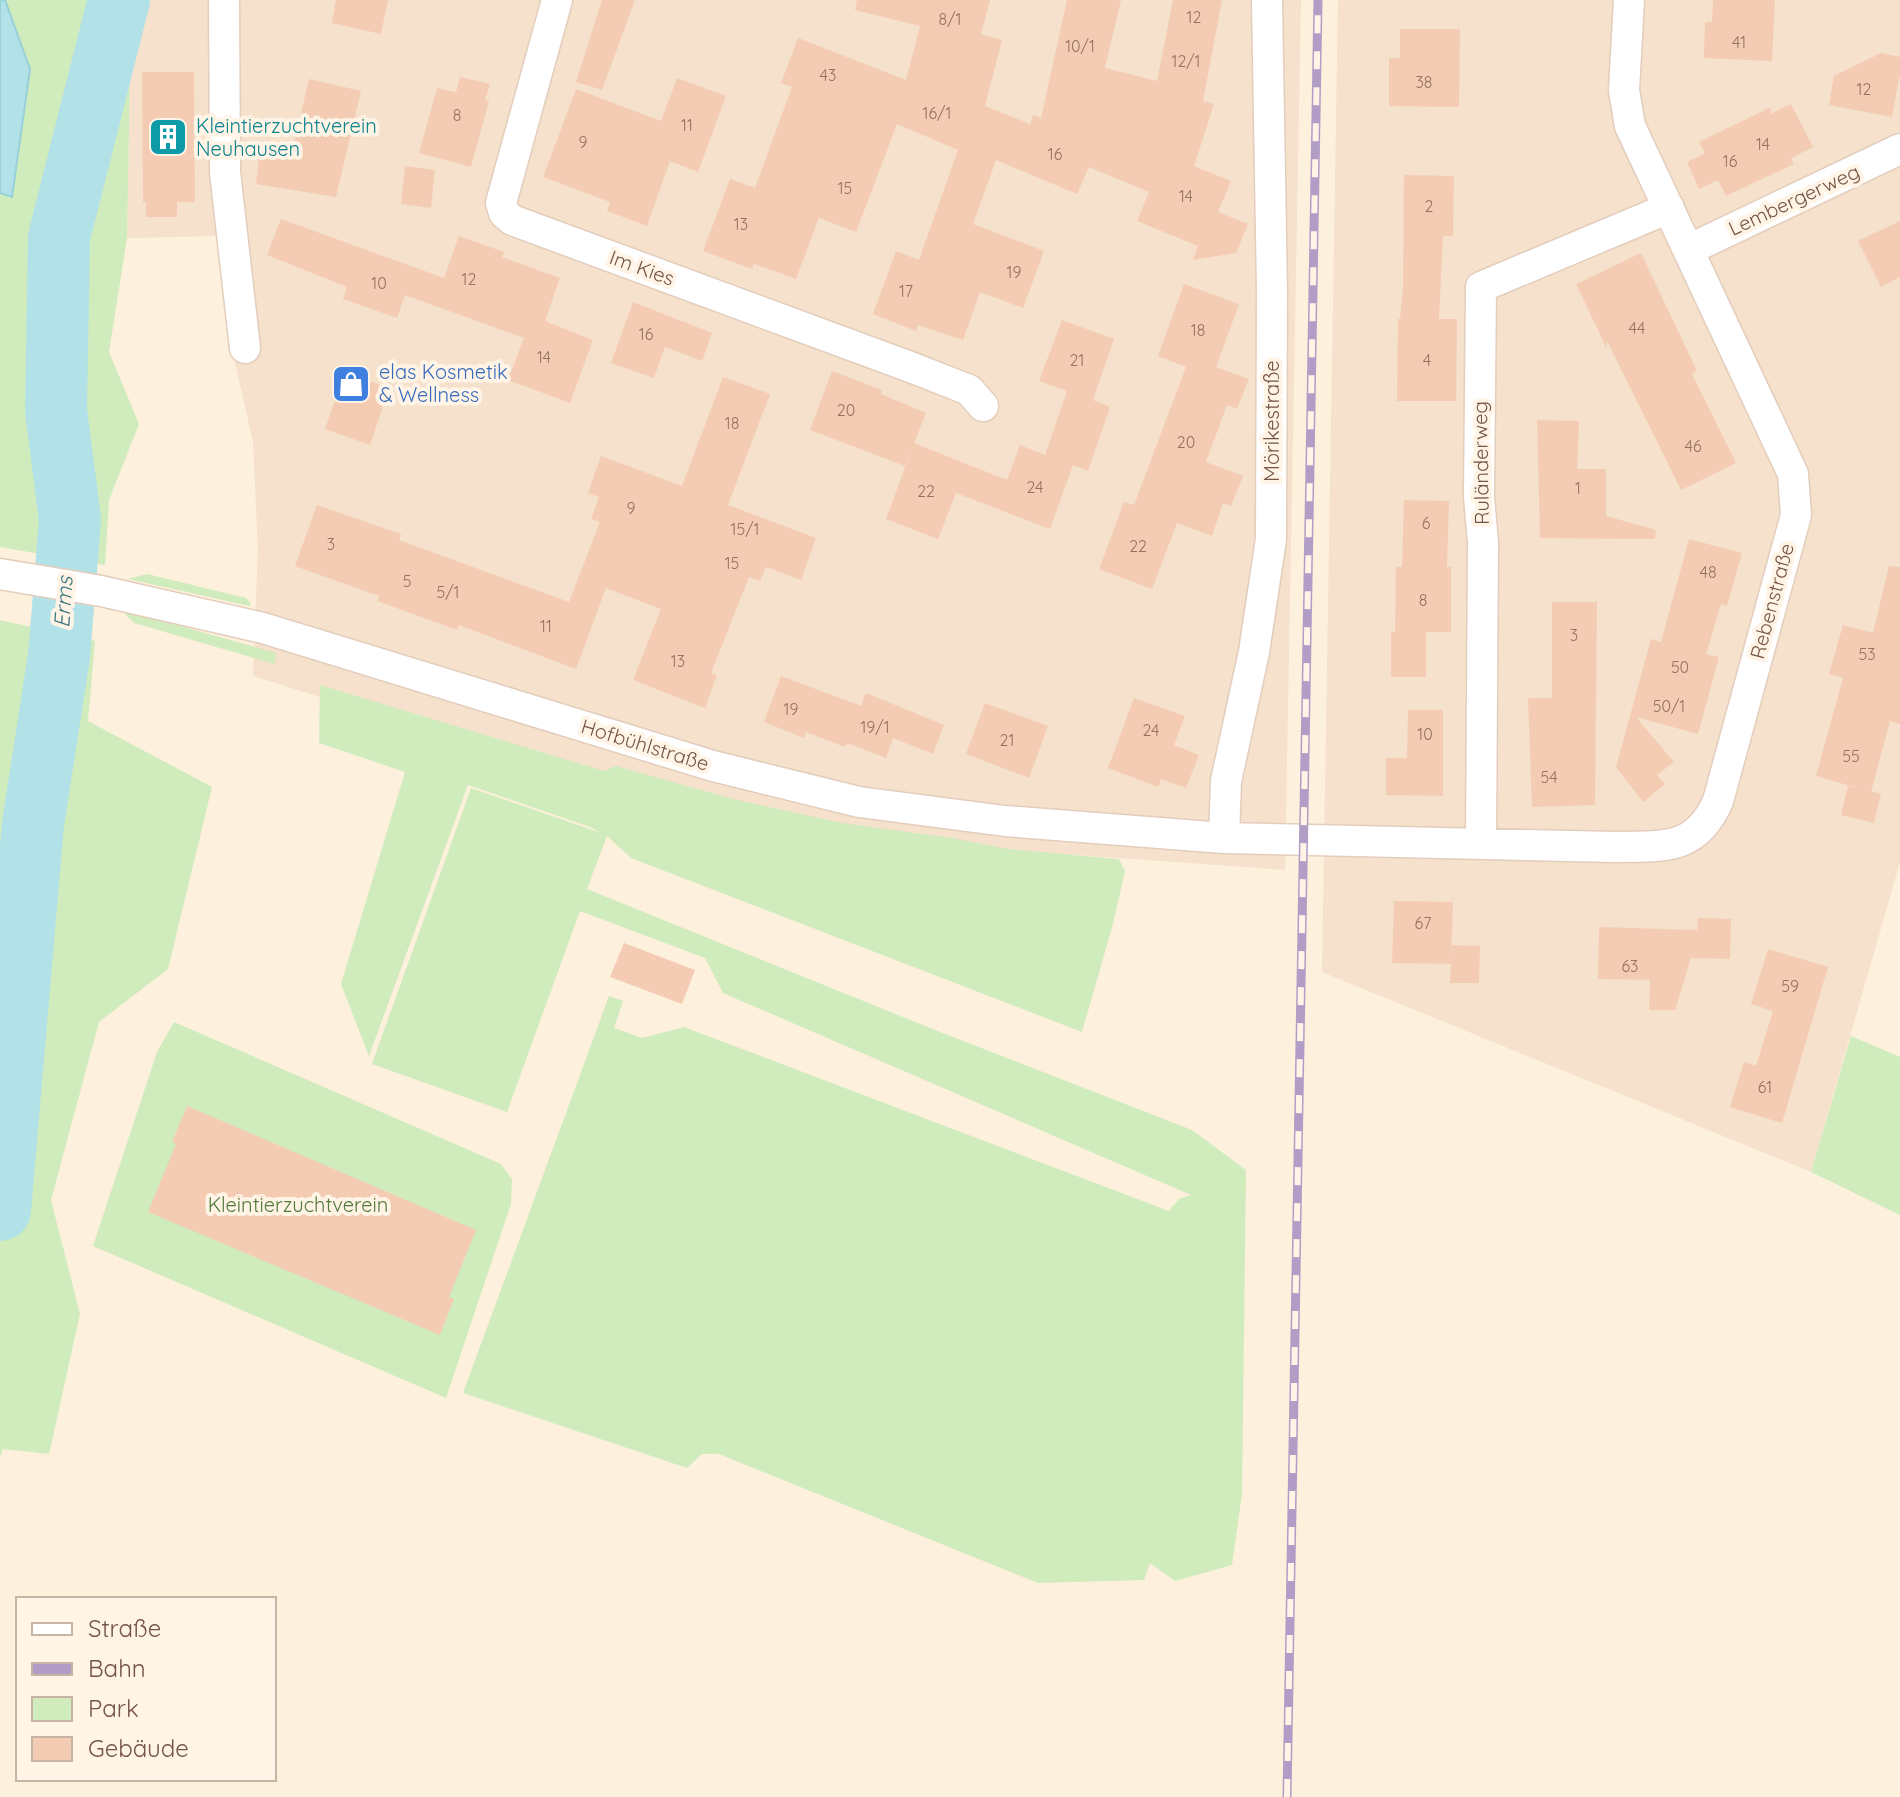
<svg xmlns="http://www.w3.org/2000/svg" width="1900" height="1797" viewBox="0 0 1900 1797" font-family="Quicksand,sans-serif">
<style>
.residential{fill:#f5e1cc}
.green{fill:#d0ebbc}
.water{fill:#b2e1e7;stroke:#97d1d9;stroke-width:2}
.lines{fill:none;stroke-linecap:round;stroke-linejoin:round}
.river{stroke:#b2e1e7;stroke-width:62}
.building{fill:#f4ccb4}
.minor-casing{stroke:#e3cdbd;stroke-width:33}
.minor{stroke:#fff;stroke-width:30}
.rail-casing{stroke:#b29dc6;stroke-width:9}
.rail{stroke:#fff4e5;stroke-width:6;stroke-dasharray:18;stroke-linecap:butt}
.labels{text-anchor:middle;stroke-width:8;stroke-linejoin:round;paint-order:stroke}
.number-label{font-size:16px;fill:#947261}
.culture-label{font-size:20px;fill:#0d838f;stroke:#fff4e5;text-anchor:start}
.street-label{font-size:20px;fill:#745445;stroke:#fff4e5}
.shop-label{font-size:20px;fill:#366cbe;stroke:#fff4e5;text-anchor:start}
.park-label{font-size:20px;fill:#517a3c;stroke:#fff4e5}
.water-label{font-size:22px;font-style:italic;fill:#3b7882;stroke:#fff4e5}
</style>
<rect width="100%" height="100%" fill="#fdf0dd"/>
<path class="residential" d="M 140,0 L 1301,0 L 1285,870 L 747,831 L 253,676 L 258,550 L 253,442 L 232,349 L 218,236 L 127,238 L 131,23 Z
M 1338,0 L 1900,0 L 1900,862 L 1811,1172 L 1322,972 Z"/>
<path class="green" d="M 5,0 L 140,0 L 131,23 L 127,238 L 109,352 L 139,424 L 109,500 L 105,565 L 0,547 L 0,193 L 11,196 L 30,69 Z
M 147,574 L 246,598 L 251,604 L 249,606 L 128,579 Z
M 120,609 L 276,653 L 275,664 L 134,623 Z
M 0,620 L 95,641 L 88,721 L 212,787 L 168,969 L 99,1022 L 51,1200 L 80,1314 L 49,1454 L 3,1449 L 0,1457 Z
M 320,685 L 604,771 L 616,766 L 733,799 L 842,823 L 952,838 L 1008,849 L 1119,859 L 1125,871 L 1113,924 L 1082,1032 L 631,858 L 607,836 L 587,889 L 935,1030 L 1192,1130 L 1246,1170 L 1242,1494 L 1232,1565 L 1175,1581 L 1150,1563 L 1144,1580 L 1038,1583 L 719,1454 L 702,1454 L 687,1468 L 463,1393 L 609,996 L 623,1001 L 614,1028 L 642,1038 L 684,1027 L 1169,1211 L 1179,1199 L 1191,1195 L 723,993 L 705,958 L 580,911 L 507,1112 L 372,1064 L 471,788 L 601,833 L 590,827 L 468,785 L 369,1056 L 341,984 L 405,772 L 319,743 Z
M 174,1022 L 501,1164 L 512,1179 L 511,1204 L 446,1398 L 93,1246 L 157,1052 Z
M 1851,1036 L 1900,1057 L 1900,1215 L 1811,1172 Z"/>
<path class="water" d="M 0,0 L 5,0 L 30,69 L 12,197 L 0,193 Z"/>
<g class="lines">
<path class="river" d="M 0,1210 L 33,824 L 59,656 L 70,520 L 56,410 L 59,237 L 119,0"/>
</g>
<path class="building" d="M 336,0 L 388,0 L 381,34 L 332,23 Z
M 602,0 L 635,0 L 602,90 L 576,82 Z
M 857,0 L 990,0 L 981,34 L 1002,40 L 985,106 L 1030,124 L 1033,115 L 1041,118 L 1067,0 L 1121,0 L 1105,68 L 1157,81 L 1173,0 L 1222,0 L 1203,101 L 1214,104 L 1194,166 L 1231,181 L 1218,212 L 1248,224 L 1236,253 L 1193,260 L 1198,246 L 1137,221 L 1149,192 L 1089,167 L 1077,194 L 996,160 L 973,224 L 1044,251 L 1023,308 L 980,292 L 963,340 L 918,325 L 916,331 L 873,314 L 896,251 L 919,260 L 958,150 L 897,124 L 856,232 L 819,218 L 796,279 L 754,264 L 752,269 L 703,251 L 730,179 L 755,188 L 792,87 L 781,83 L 798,38 L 906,80 L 920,26 L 855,10 Z
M 1713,0 L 1775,0 L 1772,61 L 1704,58 L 1705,22 L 1712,22 Z
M 1400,29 L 1460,29 L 1459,107 L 1389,106 L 1389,58 L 1400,58 Z
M 1881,53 L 1900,57 L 1900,74 L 1892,117 L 1829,105 L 1834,76 Z
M 142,72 L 194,72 L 195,202 L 177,202 L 177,217 L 146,217 L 146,202 L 143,202 Z
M 460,77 L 490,84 L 485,100 L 489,101 L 471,167 L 419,153 L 437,88 L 456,92 Z
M 677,78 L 726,96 L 698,172 L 670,161 L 647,226 L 607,211 L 610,202 L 543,177 L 576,89 L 661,121 Z
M 309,79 L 361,91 L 336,197 L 256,184 L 260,148 L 292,152 Z
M 1791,104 L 1813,147 L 1791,158 L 1794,164 L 1726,196 L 1718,180 L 1699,189 L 1687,162 L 1705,153 L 1699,142 L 1771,107 L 1770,114 Z
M 405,166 L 435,170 L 431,208 L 401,204 Z
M 1404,175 L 1454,176 L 1453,236 L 1443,236 L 1439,319 L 1457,319 L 1456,401 L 1397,401 L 1398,319 L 1400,319 L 1403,287 Z
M 281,219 L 444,278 L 459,236 L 504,252 L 502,257 L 560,278 L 545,321 L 593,340 L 570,403 L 508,380 L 524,338 L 405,295 L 397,318 L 343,299 L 347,287 L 267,255 Z
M 1900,221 L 1900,277 L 1881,287 L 1858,241 Z
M 1641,253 L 1697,371 L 1692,374 L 1736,463 L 1681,490 L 1607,341 L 1607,349 L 1576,284 Z
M 1184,284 L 1239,304 L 1216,367 L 1249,379 L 1237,409 L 1227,405 L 1206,462 L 1243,476 L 1231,506 L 1223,503 L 1212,536 L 1177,523 L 1152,589 L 1099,569 L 1124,502 L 1134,505 L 1186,367 L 1158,356 Z
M 633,302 L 712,333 L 702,361 L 665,347 L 654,378 L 611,363 Z
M 1062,320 L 1114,339 L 1093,400 L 1110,407 L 1088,471 L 1073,465 L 1050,529 L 956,493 L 938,539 L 886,519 L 914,443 L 1007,480 L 1020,445 L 1045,455 L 1067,391 L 1039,381 Z
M 832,371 L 882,390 L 881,394 L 926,413 L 905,466 L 810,430 Z
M 345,372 L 389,388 L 370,445 L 325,429 Z
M 723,377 L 770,394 L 728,505 L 816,538 L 801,580 L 766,567 L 760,581 L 749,577 L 711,673 L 717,675 L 705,708 L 633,680 L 661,609 L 606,588 L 576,669 L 459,625 L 457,630 L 377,601 L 379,596 L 295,566 L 317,505 L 401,534 L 399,540 L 569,602 L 600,522 L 591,519 L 599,497 L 588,493 L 601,456 L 682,486 Z
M 1537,420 L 1579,421 L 1577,469 L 1606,469 L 1606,516 L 1656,530 L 1655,539 L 1540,538 Z
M 1404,500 L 1449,501 L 1447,567 L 1451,567 L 1451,632 L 1426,632 L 1426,677 L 1391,677 L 1391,632 L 1395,632 L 1396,567 L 1402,567 Z
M 1689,539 L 1742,553 L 1727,606 L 1721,604 L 1706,654 L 1719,657 L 1698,734 L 1636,717 L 1674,762 L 1657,775 L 1665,784 L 1643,802 L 1616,767 L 1651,639 L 1661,642 Z
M 1889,566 L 1900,567 L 1900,724 L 1890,721 L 1871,792 L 1816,776 L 1843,678 L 1829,674 L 1843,625 L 1873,633 Z
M 1552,602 L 1597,602 L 1595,805 L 1532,807 L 1528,698 L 1552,698 Z
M 781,676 L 861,706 L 866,693 L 944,725 L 933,754 L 893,738 L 886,758 L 847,743 L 845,747 L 806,732 L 804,738 L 764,722 Z
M 1134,698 L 1185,716 L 1174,745 L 1199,755 L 1186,788 L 1161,779 L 1158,787 L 1108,768 Z
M 985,703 L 1048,726 L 1029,778 L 966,754 Z
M 1408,710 L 1443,710 L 1443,796 L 1386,795 L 1386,758 L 1407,758 Z
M 1848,786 L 1881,794 L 1874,823 L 1841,815 Z
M 1394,901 L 1453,902 L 1451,964 L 1392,963 Z
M 1698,918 L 1731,919 L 1730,959 L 1691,958 L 1675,1010 L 1649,1010 L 1650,980 L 1598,979 L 1599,927 L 1697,930 Z
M 624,943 L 695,970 L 682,1004 L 610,977 Z
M 1452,945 L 1480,946 L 1479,983 L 1450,983 Z
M 1768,949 L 1828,967 L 1782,1123 L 1730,1107 L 1744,1062 L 1756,1066 L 1773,1011 L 1751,1004 Z
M 187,1106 L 476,1230 L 449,1297 L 454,1299 L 440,1335 L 148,1212 L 176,1144 L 172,1142 Z"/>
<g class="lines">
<g class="minor-casing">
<path id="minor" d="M 224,0 L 225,172 L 245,348
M 557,0 L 501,203 L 504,213 L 512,220 L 913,368 L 969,390 L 983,406
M 1688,250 L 1900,149
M 0,574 L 101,591 L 263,628 L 713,766 L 859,802 L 1005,821 L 1224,838 L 1616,847 C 1664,846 1696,851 1718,801 L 1796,515 L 1793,474 L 1630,126 L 1624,90 L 1629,0
M 1224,838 L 1226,781 L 1254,652 L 1271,539 L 1272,292 L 1267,0
M 1481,843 L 1483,543 L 1479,497 L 1481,287 L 1669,208"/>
</g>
<use href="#minor" class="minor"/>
<g class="rail-casing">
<path id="rail" d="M 1287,1797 L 1318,0"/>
</g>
<use href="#rail" class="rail"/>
</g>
<defs>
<g id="building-square" transform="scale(2)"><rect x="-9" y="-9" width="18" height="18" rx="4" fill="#0f9aa8" stroke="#fff4e5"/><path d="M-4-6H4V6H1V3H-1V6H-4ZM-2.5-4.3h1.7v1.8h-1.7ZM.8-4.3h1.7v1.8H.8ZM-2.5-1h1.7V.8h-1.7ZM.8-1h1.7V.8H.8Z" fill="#fff"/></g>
<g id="shop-square" transform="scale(2)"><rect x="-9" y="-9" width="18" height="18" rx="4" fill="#3f7fe0" stroke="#fff4e5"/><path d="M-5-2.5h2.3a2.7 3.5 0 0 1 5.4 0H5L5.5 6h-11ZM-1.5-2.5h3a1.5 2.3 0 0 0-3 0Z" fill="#fff"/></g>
</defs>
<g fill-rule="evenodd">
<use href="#building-square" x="168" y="137"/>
<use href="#shop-square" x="351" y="384"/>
</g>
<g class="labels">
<g class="number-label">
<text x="1194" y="23">12</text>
<text x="950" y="25">8/1</text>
<text x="1739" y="48">41</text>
<text x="1080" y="52">10/1</text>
<text x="1186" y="67">12/1</text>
<text x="828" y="81">43</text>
<text x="1424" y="88">38</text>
<text x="1864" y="95">12</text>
<text x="937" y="119">16/1</text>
<text x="457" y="121">8</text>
<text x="687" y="131">11</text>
<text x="583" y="148">9</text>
<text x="1763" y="150">14</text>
<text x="1055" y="160">16</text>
<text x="1730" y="167">16</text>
<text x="845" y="194">15</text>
<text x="1186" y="202">14</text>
<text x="1429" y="212">2</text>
<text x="741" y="230">13</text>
<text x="1014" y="278">19</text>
<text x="469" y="285">12</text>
<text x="379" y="289">10</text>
<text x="906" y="297">17</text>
<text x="1637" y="334">44</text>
<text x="1198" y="336">18</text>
<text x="646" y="340">16</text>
<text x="544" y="363">14</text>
<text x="1077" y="366">21</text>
<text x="1427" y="366">4</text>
<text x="846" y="416">20</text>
<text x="732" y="429">18</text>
<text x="1186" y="448">20</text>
<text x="1693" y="452">46</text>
<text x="1035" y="493">24</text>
<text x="1578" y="494">1</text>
<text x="926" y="497">22</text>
<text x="631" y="514">9</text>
<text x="1426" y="529">6</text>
<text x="745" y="535">15/1</text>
<text x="331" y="550">3</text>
<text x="1138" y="552">22</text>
<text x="732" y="569">15</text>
<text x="1708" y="578">48</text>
<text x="407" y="587">5</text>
<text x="448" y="598">5/1</text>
<text x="1423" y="606">8</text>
<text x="546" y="632">11</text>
<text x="1574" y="641">3</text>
<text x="1867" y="660">53</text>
<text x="678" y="667">13</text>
<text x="1680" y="673">50</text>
<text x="1669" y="712">50/1</text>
<text x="791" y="715">19</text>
<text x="875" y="733">19/1</text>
<text x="1151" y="736">24</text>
<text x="1425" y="740">10</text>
<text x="1007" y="746">21</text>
<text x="1851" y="762">55</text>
<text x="1549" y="783">54</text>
<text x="1423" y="929">67</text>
<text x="1630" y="972">63</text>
<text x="1790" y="992">59</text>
<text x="1765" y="1093">61</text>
</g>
<g class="culture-label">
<text x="196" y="133">Kleintierzuchtverein<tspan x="196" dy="23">Neuhausen</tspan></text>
</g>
<g class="street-label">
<text transform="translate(1794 200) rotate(-25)" y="7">Lembergerweg</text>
<text transform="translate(642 268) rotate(20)" y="7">Im Kies</text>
<text transform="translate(1272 421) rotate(-90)" y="7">Mörikestraße</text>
<text transform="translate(1481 463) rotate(-91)" y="7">Ruländerweg</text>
<text transform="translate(1772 601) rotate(-75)" y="7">Rebenstraße</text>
<text transform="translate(645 745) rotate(17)" y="7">Hofbühlstraße</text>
</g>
<g class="shop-label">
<text x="379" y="379">elas Kosmetik<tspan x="379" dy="23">&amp; Wellness</tspan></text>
</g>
<g class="park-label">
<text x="298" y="1212">Kleintierzuchtverein</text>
</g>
<g class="water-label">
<text transform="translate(63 602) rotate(-86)" y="8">Erms</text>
</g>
</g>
<rect x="16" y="1597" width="260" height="184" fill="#fff4e5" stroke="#c7b4a5" stroke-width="2"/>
<rect x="32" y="1623" width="40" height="12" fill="#ffffff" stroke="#c7b4a5" stroke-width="2"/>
<text x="88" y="1637" font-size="24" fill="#745445">Straße</text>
<rect x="32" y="1663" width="40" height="12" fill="#b29dc6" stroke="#c7b4a5" stroke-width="2"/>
<text x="88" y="1677" font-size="24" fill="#745445">Bahn</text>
<rect x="32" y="1697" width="40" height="24" fill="#d0ebbc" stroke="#c7b4a5" stroke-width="2"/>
<text x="88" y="1717" font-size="24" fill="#745445">Park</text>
<rect x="32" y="1737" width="40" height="24" fill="#f4ccb4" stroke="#c7b4a5" stroke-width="2"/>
<text x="88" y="1757" font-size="24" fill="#745445">Gebäude</text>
</svg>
